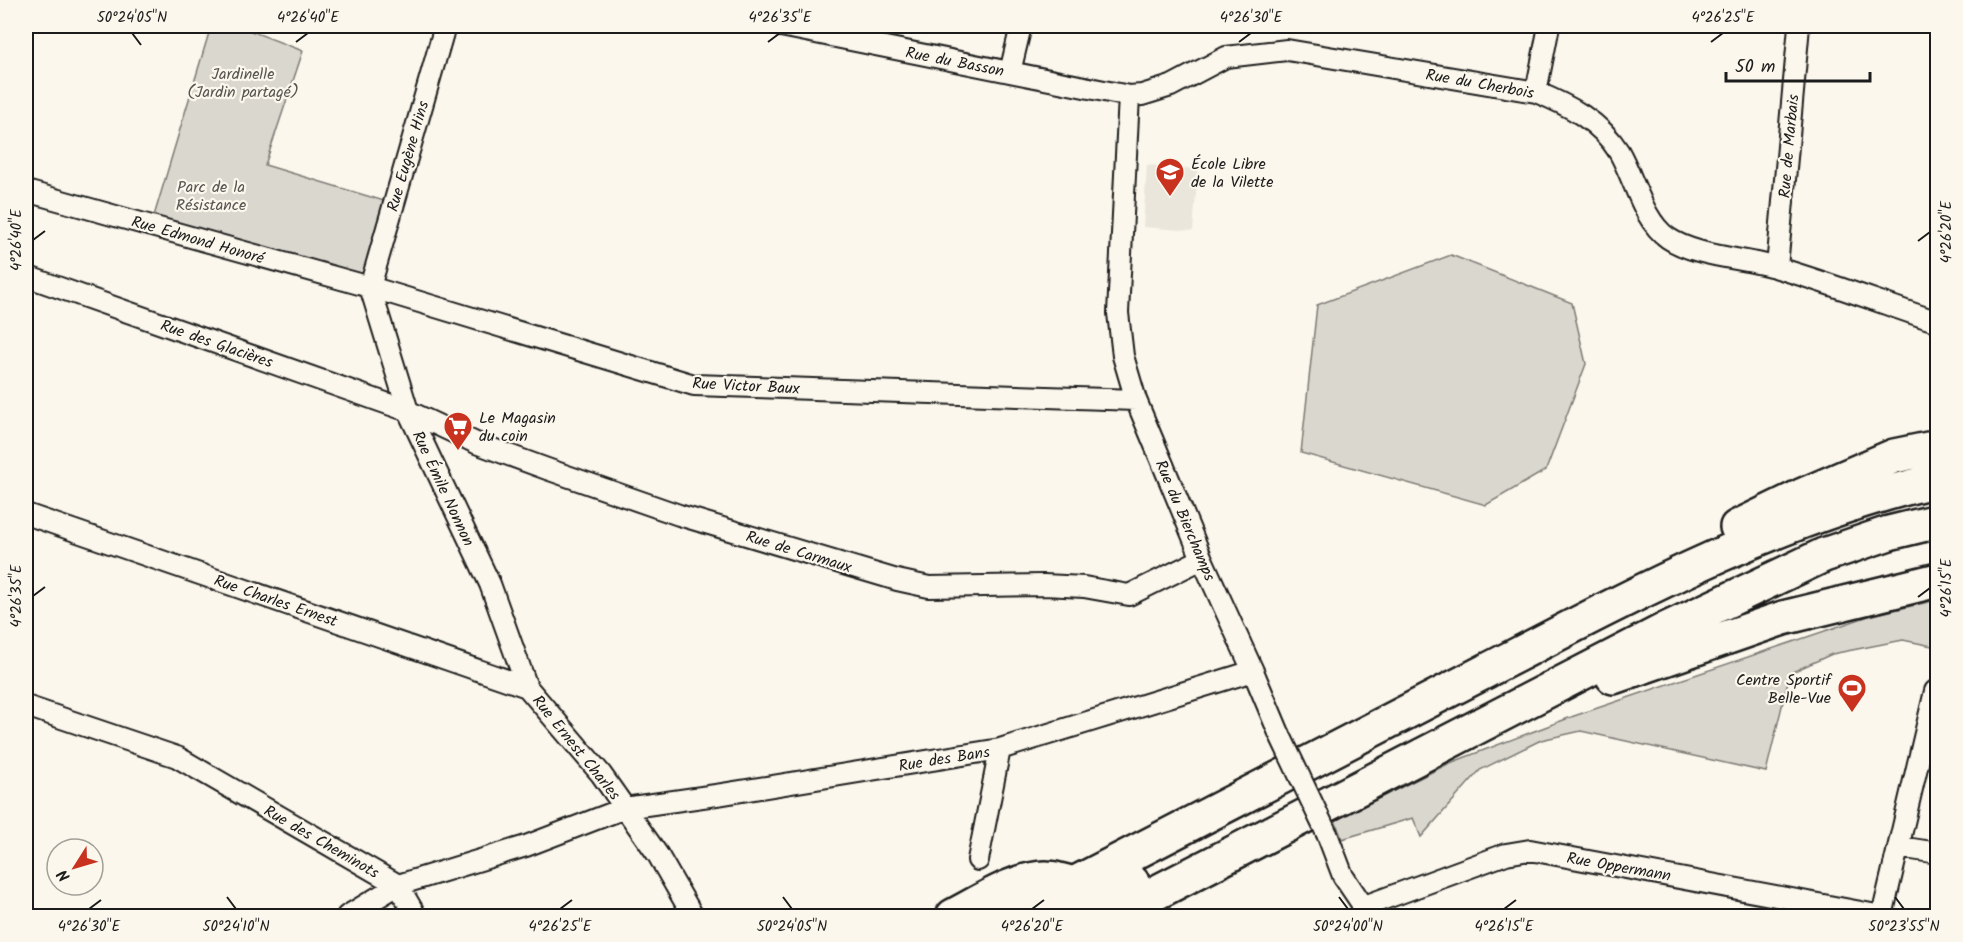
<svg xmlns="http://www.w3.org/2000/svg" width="1963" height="942" viewBox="0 0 1963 942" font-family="Kalam,sans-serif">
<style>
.built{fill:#eae6dc}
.green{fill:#dad7ce;stroke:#7b7a75;stroke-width:1.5}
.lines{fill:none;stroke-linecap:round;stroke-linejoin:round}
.minor-casing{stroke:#1c1c1c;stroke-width:24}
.motorway-casing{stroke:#1c1c1c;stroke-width:38}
.minor{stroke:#fbf7ec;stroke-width:20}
.motorway{stroke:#fbf7ec;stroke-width:33}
.minor-bridge-casing{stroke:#1c1c1c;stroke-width:24;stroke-linecap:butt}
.minor-bridge{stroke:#fbf7ec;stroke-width:20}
.ticks{fill:none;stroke:#1c1c1c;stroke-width:2}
.labels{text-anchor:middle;stroke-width:4.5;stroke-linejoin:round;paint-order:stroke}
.street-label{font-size:16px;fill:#1c1c1c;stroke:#fbf7ec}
.park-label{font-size:16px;fill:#555451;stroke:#fbf7ec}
.poi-label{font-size:16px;fill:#1c1c1c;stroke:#fbf7ec;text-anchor:start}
.neatline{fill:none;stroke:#1c1c1c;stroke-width:2}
.ticks-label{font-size:15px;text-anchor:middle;fill:#1c1c1c}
</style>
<rect width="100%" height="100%" fill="#fbf7ec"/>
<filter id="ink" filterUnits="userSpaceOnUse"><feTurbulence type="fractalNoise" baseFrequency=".0167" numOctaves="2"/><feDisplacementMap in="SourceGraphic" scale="12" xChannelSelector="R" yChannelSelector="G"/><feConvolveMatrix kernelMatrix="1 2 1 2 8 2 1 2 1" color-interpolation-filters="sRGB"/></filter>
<g filter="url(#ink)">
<path class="built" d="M 1147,165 L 1198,169 L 1193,231 L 1143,227 Z"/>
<path class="green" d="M 211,26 L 238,26 L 303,51 L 265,165 L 394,204 L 370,287 L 151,226 Z
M 1451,255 L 1572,303 L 1586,364 L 1546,470 L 1486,505 L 1301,453 L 1317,305 Z
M 1937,600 L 1937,647 L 1903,640 L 1832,654 L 1790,673 L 1766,772 L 1581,731 L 1541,740 L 1480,770 L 1421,837 L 1413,818 L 1342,839 L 1335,820 L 1450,763 L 1574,716 L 1869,616 Z"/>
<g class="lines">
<g class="minor-casing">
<path id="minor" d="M 781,26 L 1129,96 L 1142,95 L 1171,86 L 1226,57 L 1287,50 L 1536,92 C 1568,105 1600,121 1619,152 C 1634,178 1643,221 1668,238 C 1696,257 1746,258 1778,268 C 1832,284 1884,304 1938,322
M 1010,72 L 1021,26
M 1536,92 L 1549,26
M 1129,96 L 1118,313 L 1123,356 L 1136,400 L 1164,467 L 1202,559 L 1253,671 L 1279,733
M 26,191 L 370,287 L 694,385 L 1136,400
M 1777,267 L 1799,26
M 26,276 L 408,411 L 476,443 L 547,469 L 679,515 L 897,580 L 929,587 L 1044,585 L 1084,587 L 1129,595 L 1202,559
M 370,287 L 408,411 L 490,584 L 527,687 L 601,774 L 658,855 L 693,916
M 370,287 L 445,26
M 26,514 L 527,687
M 26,706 L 177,757 L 398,885 L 416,916
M 1327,834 L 1343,876 L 1370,916
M 1899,847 L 1938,853
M 978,860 L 1000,749
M 1362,907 L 1506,854 L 1530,850 L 1882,916
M 347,916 L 398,885 L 526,846 L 625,808 L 723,794 L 1000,749 L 1253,671
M 1882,916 L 1935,691 L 1938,692"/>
</g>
<g class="motorway-casing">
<path id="motorway" d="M 1737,527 L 1801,496 L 1894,456 L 1938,447
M 1613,677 L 1783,618 L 1938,580
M 953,916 C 979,903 1017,877 1047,878 C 1056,878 1065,882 1074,884
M 1006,916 L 1074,884 C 1212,812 1350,741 1488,670 C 1632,595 1778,517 1938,480
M 1064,916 L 1132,882
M 1111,916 L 1667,629 L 1824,555 L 1889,533 L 1938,521"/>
</g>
<use href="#minor" class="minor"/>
<use href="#motorway" class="motorway"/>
<g class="minor-bridge-casing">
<path id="minor-bridge" d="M 1279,733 L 1327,834"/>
</g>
<use href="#minor-bridge" class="minor-bridge"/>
</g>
</g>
<path class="ticks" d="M 132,33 L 141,45M 296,42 L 308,33M 768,42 L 780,33M 1239,42 L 1251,33M 1711,42 L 1723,33M 33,240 L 45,231M 1918,241 L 1930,232M 33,596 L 45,587M 1918,597 L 1930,588M 227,897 L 236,909M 783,897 L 792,909M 1339,897 L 1348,909M 1895,897 L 1904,909M 89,909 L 101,900M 560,909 L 572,900M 1032,909 L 1044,900M 1504,909 L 1516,900"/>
<defs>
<g id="school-pin" transform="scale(1.5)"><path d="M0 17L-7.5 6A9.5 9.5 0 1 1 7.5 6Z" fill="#c8321e" stroke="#fbf7ec"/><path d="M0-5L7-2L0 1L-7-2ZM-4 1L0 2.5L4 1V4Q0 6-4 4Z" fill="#fff"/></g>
<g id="supermarket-pin" transform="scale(1.5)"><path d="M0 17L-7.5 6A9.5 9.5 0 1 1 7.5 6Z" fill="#c8321e" stroke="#fbf7ec"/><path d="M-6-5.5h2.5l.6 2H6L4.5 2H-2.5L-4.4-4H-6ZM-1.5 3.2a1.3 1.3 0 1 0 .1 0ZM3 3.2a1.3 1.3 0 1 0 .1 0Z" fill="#fff"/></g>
<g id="stadium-pin" transform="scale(1.5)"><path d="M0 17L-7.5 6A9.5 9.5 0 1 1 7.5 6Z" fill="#c8321e" stroke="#fbf7ec"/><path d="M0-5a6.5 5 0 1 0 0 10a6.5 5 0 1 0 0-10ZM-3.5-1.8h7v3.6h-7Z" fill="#fff"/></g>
</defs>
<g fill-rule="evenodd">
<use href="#school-pin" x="1170" y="172"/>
<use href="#supermarket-pin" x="458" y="426"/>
<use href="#stadium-pin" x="1852" y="688"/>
</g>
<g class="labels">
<g class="street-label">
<text transform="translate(955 61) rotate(11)" y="6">Rue du Basson</text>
<text transform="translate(1480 83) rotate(10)" y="6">Rue du Cherbois</text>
<text transform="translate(1788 146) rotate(-85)" y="6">Rue de Marbais</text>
<text transform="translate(407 156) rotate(-74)" y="6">Rue Eugène Hins</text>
<text transform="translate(198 239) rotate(16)" y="6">Rue Edmond Honoré</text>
<text transform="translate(217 343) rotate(19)" y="6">Rue des Glacières</text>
<text transform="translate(746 385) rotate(3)" y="6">Rue Victor Baux</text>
<text transform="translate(444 488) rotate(65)" y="6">Rue Émile Nonnon</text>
<text transform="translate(1186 520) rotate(67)" y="6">Rue du Bierchamps</text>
<text transform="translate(799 551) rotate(17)" y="6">Rue de Carmaux</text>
<text transform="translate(276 600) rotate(19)" y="6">Rue Charles Ernest</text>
<text transform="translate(577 747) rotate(51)" y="6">Rue Ernest Charles</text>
<text transform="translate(944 758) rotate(-9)" y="6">Rue des Bans</text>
<text transform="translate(322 841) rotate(30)" y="6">Rue des Cheminots</text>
<text transform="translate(1619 866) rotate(10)" y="6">Rue Oppermann</text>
</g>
<g class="park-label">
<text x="243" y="79">Jardinelle<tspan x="243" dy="18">(Jardin partagé)</tspan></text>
<text x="211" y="192">Parc de la<tspan x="211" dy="18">Résistance</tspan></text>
</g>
<g class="poi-label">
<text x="1191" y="169">École Libre<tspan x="1191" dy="18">de la Vilette</tspan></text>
<text x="479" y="423">Le Magasin<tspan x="479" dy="18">du coin</tspan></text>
<text x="1831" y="685" text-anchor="end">Centre Sportif<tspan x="1831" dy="18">Belle-Vue</tspan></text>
</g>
</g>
<rect width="1963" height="942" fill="none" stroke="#fbf7ec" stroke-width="66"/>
<g transform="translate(75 867) rotate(233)"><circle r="28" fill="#fbf7ec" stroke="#a29f99" stroke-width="1.5"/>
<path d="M0-4.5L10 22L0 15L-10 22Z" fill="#c8321e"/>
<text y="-9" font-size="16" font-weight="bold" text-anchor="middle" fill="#1c1c1c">N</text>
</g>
<path d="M1726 72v9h144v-9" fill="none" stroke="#1c1c1c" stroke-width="3"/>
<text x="1735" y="72" font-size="18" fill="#1c1c1c" stroke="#fbf7ec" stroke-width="4.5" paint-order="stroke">50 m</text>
<rect x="33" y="33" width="1897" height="876" class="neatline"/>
<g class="ticks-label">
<text x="132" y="22">50°24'05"N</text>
<text x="308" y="22">4°26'40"E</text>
<text x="780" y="22">4°26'35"E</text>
<text x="1251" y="22">4°26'30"E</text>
<text x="1723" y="22">4°26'25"E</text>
<text transform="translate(1946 232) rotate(-90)" y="5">4°26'20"E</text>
<text transform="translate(16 240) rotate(-90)" y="5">4°26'40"E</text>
<text transform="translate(1946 588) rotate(-90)" y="5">4°26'15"E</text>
<text transform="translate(16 596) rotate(-90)" y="5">4°26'35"E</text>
<text x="89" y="931">4°26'30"E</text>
<text x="236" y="931">50°24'10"N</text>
<text x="560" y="931">4°26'25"E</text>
<text x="792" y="931">50°24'05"N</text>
<text x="1032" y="931">4°26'20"E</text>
<text x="1348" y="931">50°24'00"N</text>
<text x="1504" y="931">4°26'15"E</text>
<text x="1904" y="931">50°23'55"N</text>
</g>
</svg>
